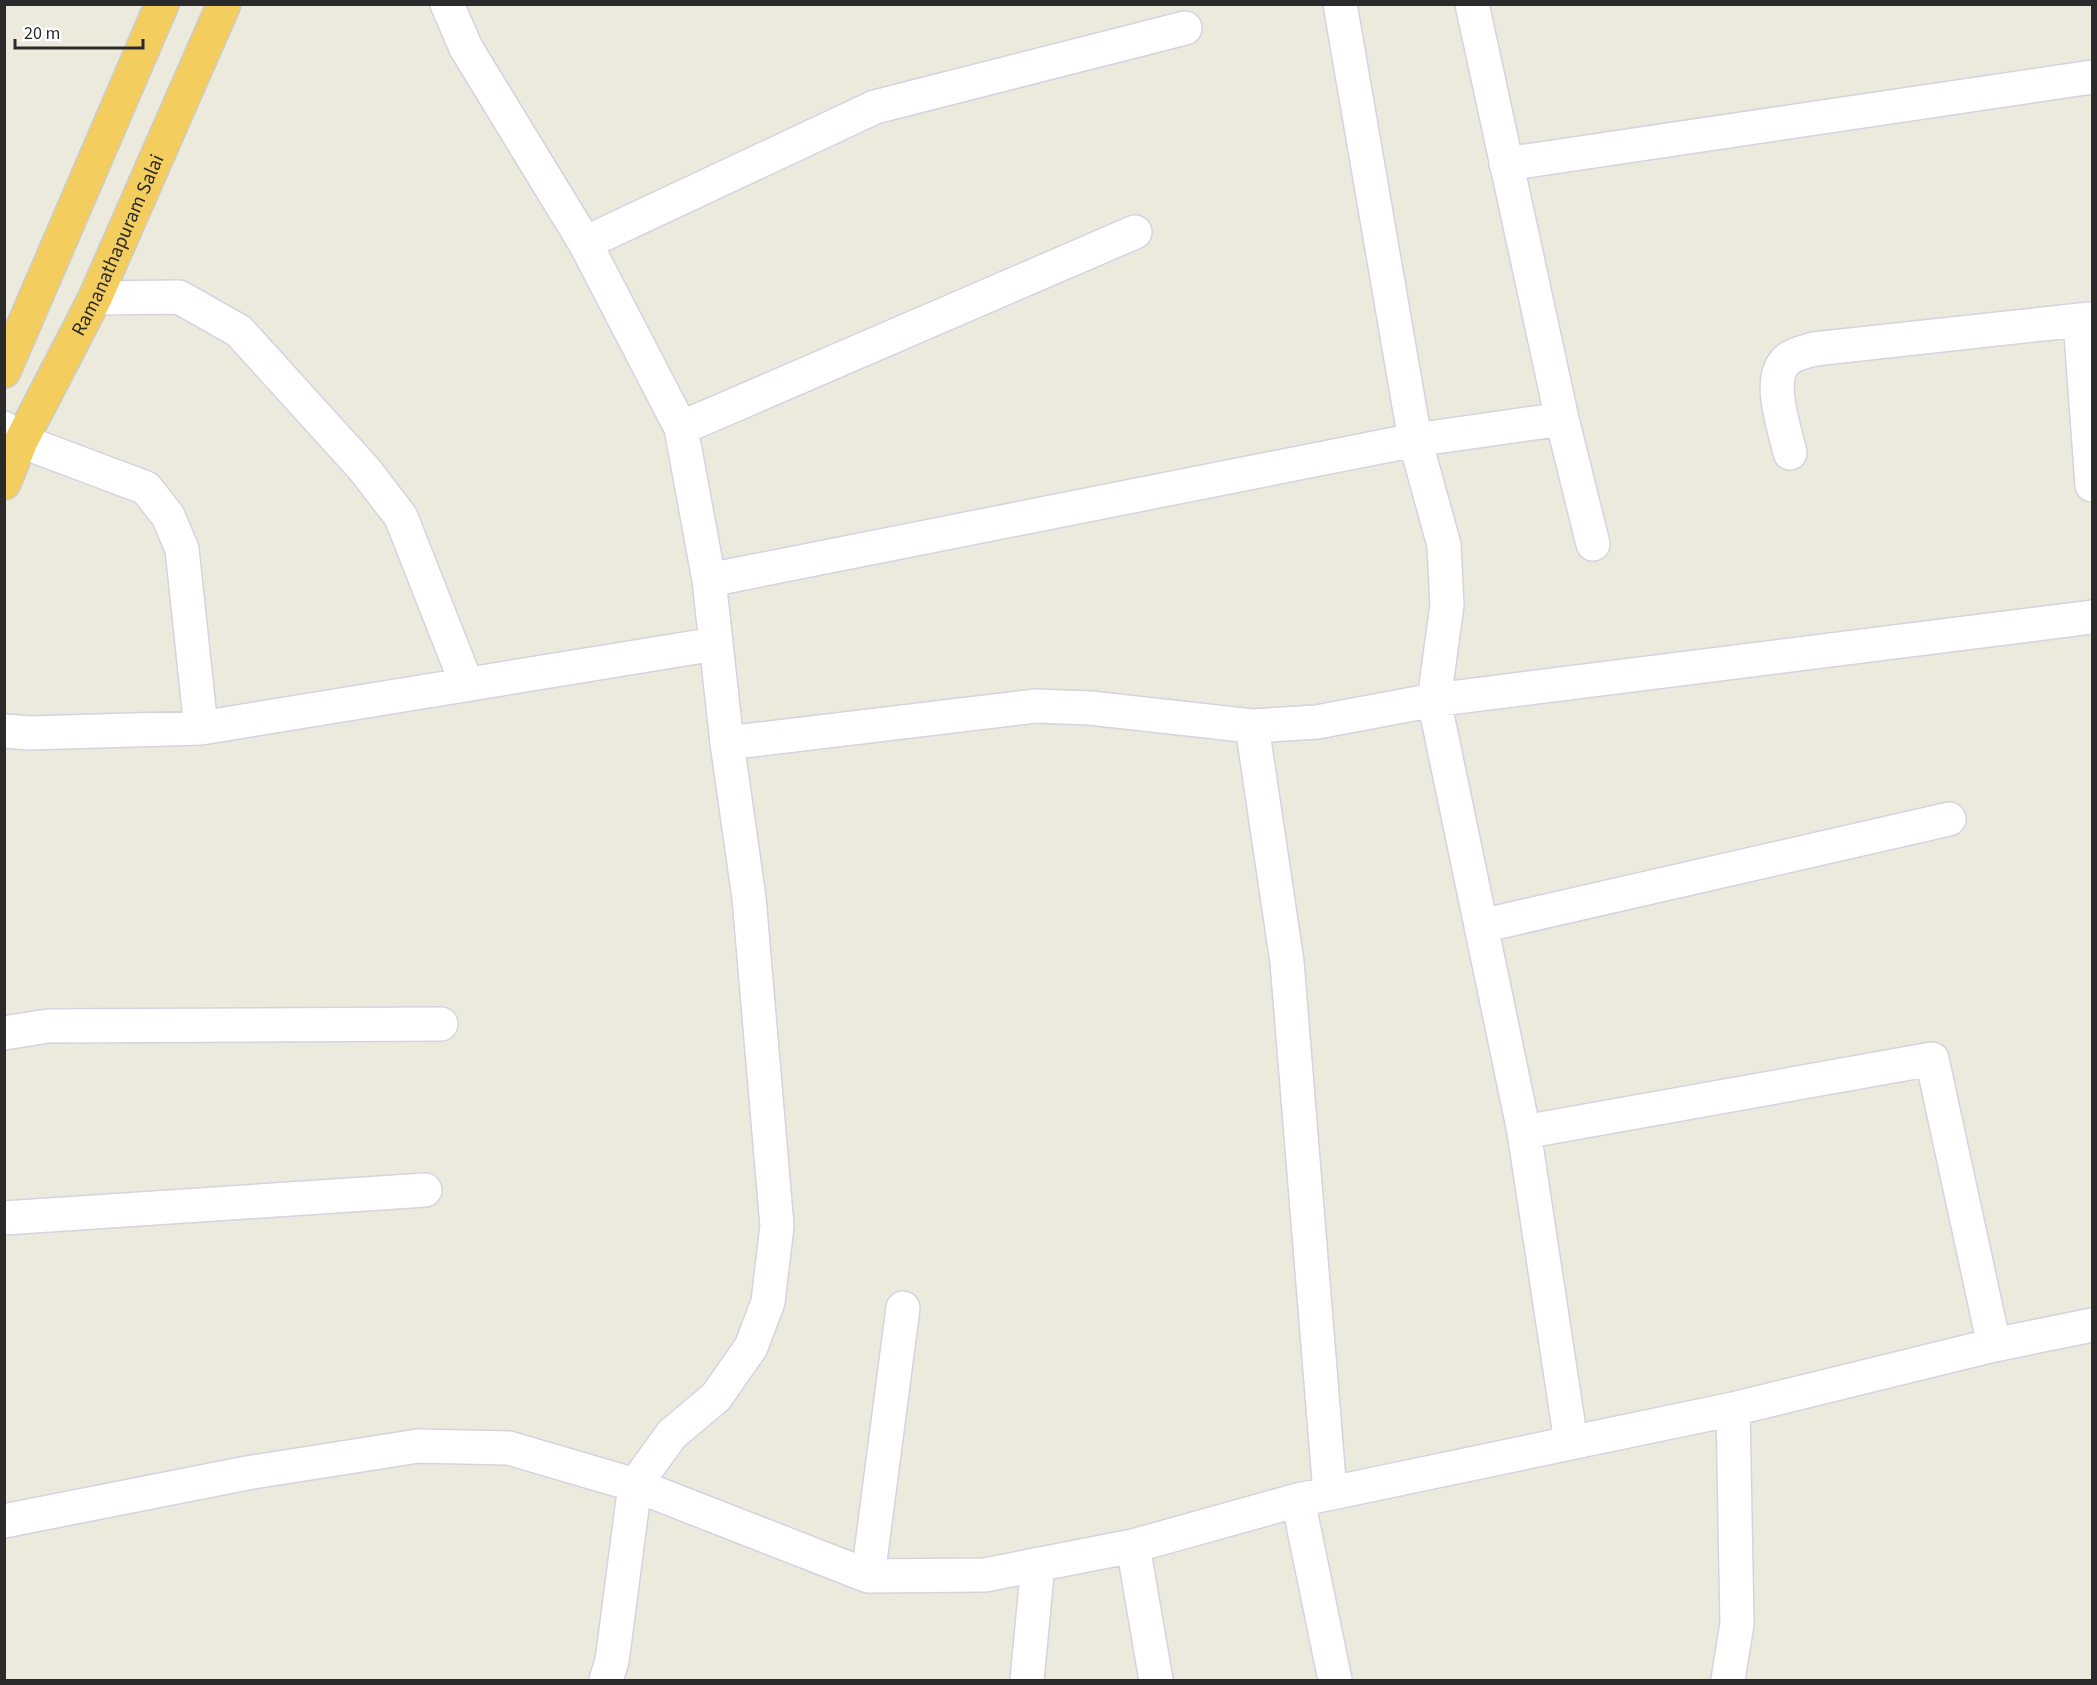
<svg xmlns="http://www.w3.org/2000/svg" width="2097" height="1685" viewBox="0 0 2097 1685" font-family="'Source Sans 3',sans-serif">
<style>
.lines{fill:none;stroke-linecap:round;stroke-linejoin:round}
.minor-casing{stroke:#d4d3e2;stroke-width:36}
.highway-casing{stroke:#ccc;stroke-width:36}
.minor{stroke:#fff;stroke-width:33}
.highway{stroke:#f4cd5f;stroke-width:33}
.labels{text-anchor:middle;stroke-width:6;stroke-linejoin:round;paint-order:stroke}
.street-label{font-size:20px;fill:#2a2a2a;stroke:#fff}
</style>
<rect width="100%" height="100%" fill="#ebeadd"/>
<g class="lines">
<g class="minor-casing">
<path id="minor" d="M 447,4 L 466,48 L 585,243 L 681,428 L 709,580 L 727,743 L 749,898 L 777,1226 L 768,1302 L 751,1347 L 716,1397 L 672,1434 L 635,1485 L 612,1661 L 606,1680
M 1340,4 L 1415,440 L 1444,545 L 1447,605 L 1434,700 L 1524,1132 L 1571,1442
M 1506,164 L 2092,77
M 585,243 L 875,107 L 1185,28
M 95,298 L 179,297 L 239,331 L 365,470 L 401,517 L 467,685
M 2092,319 L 2080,320 L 2092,485
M 1562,419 L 1593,544
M 4,428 L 21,441 L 146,488 L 168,516 L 182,549 L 201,728
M 681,428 L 1135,232
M 1790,453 C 1785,429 1767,382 1785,362 C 1792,354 1805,352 1814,349 L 2080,320
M 709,580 L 1415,440 L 1562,419 L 1472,4
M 1252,726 L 1287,962 L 1330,1493
M 4,731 L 30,733 L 201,728 L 715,644
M 727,743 L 1036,706 L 1090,708 L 1252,726 L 1317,722 L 1434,700 L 2092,617
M 1481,926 L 1949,819
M 4,1033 L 48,1026 L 441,1024
M 1524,1132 L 1932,1059 L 1994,1345
M 4,1218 L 425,1190
M 1298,1500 L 1335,1680
M 4,1521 L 247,1473 L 418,1446 L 509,1448 L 635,1485 L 868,1576 L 985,1575 L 1133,1546 L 1298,1500 L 1733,1409 L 1994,1345 L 2092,1325
M 1133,1546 L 1156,1680
M 868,1576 L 903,1308
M 1027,1680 L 1038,1564
M 1728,1680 L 1737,1624 L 1733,1409"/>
</g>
<g class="highway-casing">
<g id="highway">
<path d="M 4,371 L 162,4"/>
<path id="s1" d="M 4,483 L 21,441 L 95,298 L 224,4"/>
</g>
</g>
<use href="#minor" class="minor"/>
<use href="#highway" class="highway"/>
</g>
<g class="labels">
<g class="street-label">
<text dy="7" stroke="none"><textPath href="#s1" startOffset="264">Ramanathapuram Salai</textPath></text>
</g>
</g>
<rect width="2097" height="1685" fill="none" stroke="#2a2a2a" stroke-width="12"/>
<path d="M15 39v9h128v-9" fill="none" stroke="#2a2a2a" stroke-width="3"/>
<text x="24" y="39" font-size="18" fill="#2a2a2a" stroke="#ffffff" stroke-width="4.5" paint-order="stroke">20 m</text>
</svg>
